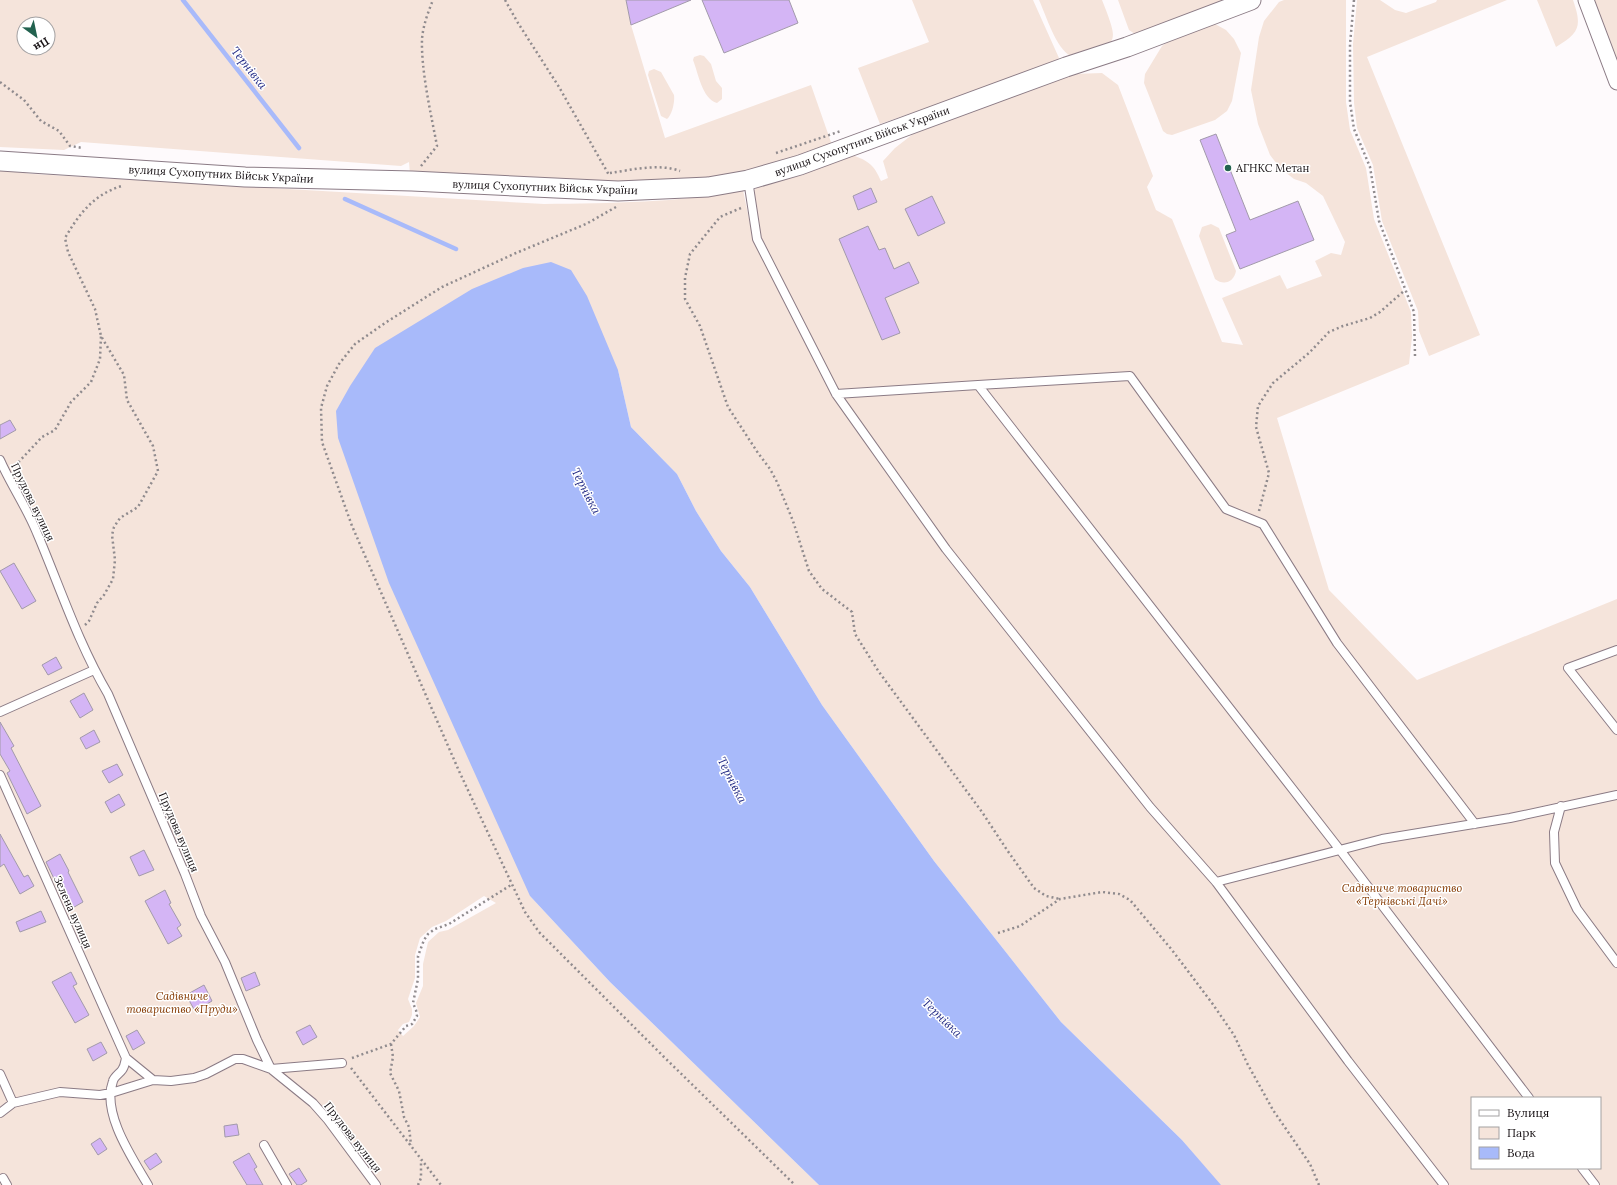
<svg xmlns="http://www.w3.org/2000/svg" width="1617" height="1185" viewBox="0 0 1617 1185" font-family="Lora,serif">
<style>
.green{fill:#f5e4db;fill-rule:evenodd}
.water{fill:#a8bafa}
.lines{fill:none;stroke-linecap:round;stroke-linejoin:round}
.stream{stroke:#a8bafa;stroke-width:4.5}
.building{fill:#d4b5f5;stroke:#a29aaa}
.service-casing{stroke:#8b7b85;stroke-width:10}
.minor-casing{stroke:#8b7b85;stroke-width:17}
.tertiary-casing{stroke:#8b7b85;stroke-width:21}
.path{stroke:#908b8e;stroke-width:2.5;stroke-dasharray:2 3;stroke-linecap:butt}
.service{stroke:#fff;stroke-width:8}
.minor{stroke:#fff;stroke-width:15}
.tertiary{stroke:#fff;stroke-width:19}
.poi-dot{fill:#23624f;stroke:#fff;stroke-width:1.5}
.labels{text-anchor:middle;stroke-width:3;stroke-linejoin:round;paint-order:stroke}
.street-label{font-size:11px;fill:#191316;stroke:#fff}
.poi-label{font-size:11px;fill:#191316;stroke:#fff;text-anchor:start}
.park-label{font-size:11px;font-style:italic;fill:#853a02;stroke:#fff}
.water-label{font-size:12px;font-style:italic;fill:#242c86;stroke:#fff}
</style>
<rect width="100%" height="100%" fill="#fefafc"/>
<path class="green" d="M 0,0 L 626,0 L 631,25 L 665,138 L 811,85 L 832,145 L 748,175 L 632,183 L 410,174 L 409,162 L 401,166 L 81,142 L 64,150 L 0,147 ZM 24,24 L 48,24 L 48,48 L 24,48 Z
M 912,0 L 1033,0 L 1059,58 L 1055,63 L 880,124 L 858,68 L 929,42 Z
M 1039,0 L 1102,0 C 1121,48 1118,43 1071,56 C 1056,49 1046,15 1039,0 Z
M 1118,0 L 1230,0 L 1135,34 L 1129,30 Z
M 1284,0 L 1346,0 L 1346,102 L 1350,130 L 1366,168 L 1374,219 L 1411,312 L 1412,337 L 1409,364 L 1277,418 L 1329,590 L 1417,680 L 1617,599 L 1617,1185 L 1220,1185 L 1182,1140 L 1061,1022 L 934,861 L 822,705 L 750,587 L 721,551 L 696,511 L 677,474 L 631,427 L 618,370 L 530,896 L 610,982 L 819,1185 L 0,1185 L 0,170 L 33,174 L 544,204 C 611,203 678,203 743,190 L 753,238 L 753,192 L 756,188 L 852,155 C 869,161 874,165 881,181 L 888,178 L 883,161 L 895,148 L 913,134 L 1074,74 L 1102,73 L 1118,85 L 1153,176 L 1147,187 L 1156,210 L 1172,219 L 1222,342 L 1243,345 L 1222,298 L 1280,275 L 1287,289 L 1322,276 L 1315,261 L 1331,253 L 1341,255 L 1345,242 L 1323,196 L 1306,183 L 1294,179 L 1280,168 L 1270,155 L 1258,124 L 1251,90 L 1259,37 L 1264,21 L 1279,2 ZM 484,896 L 496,903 L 448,930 L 439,932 L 428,942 L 423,964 L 423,986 L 416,1003 L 420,1017 L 414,1026 L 403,1036 L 398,1030 L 403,1024 L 409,1022 L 412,1015 L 412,1009 L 408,999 L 415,978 L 415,955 L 420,938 L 432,927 L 446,921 ZM 1472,1098 L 1600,1098 L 1600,1168 L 1472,1168 Z
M 1357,0 L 1380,0 L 1395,10 L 1406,13 L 1436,2 L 1437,0 L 1507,0 L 1367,57 L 1480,335 L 1429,356 L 1419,331 L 1418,311 L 1382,221 L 1373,165 L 1357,128 L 1354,103 L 1353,44 Z
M 1537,0 L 1573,0 C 1582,26 1580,33 1556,47 Z
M 1594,0 L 1617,0 L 1617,60 Z
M 1215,24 L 1226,30 L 1234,39 L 1241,53 L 1232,101 L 1227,111 L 1215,120 L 1172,135 L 1167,134 L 1163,131 L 1144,83 L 1145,74 L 1162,46 L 1170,40 Z
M 700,55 L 704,56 L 711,64 L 716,81 L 722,88 L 722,99 L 717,103 C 702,99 698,72 693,60 L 694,57 Z
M 654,69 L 661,72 L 674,95 C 675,102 672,115 667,119 L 661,116 L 648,75 L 649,71 Z
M 1211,224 L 1219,228 L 1236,271 C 1234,282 1224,286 1215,279 L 1199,236 L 1202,227 Z"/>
<path class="water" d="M 551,262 L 571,270 L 587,296 L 618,370 L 631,427 L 677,474 L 696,511 L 721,551 L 750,587 L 822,705 L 934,861 L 1061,1022 L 1182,1140 L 1221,1185 L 819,1185 L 610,982 L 530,896 L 389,583 L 338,438 L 336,411 L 350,386 L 375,348 L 472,289 L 523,268 Z"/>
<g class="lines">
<path class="stream" d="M 183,0 L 299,148
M 345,199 L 456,249"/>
</g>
<path class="building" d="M 626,0 L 691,0 L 631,25 Z
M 702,0 L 789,0 L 798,23 L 724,53 Z
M 1216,134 L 1250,220 L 1298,201 L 1314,240 L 1240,269 L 1226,235 L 1236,231 L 1200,140 Z
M 871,188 L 877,202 L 858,210 L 853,196 Z
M 932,196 L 945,223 L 918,236 L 905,209 Z
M 868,226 L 879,250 L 885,248 L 894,269 L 909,262 L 919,283 L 885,298 L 900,333 L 882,340 L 839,239 Z
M 10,420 L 16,430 L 0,439 L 0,425 Z
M 14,563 L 36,601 L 22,609 L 0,571 Z
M 56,657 L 62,668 L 48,675 L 42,665 Z
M 84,693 L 93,710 L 80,718 L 70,701 Z
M 0,722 L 14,746 L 11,748 L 41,806 L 27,814 L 7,773 L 10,771 L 0,754 Z
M 94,730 L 100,742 L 86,749 L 80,738 Z
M 117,764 L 123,775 L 109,783 L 102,771 Z
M 119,794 L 125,805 L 111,813 L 105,802 Z
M 0,834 L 24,877 L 28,875 L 34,886 L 20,894 L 4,864 L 0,867 Z
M 144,850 L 154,870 L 139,876 L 130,857 Z
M 60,854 L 69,871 L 68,872 L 83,902 L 69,910 L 46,862 Z
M 165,890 L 171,903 L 169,904 L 181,925 L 177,928 L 182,936 L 168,944 L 145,901 Z
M 41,911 L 46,922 L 20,932 L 16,922 Z
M 71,972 L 77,984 L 73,986 L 89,1015 L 75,1023 L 52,982 Z
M 255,972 L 260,985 L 246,991 L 241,978 Z
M 204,985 L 212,1001 L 195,1011 L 186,995 Z
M 310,1025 L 317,1037 L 303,1045 L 296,1032 Z
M 137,1030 L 145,1043 L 133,1050 L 126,1036 Z
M 101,1042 L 107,1053 L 93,1061 L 87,1049 Z
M 237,1124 L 239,1135 L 225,1137 L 224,1126 Z
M 100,1138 L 107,1149 L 98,1155 L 91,1144 Z
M 156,1153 L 162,1162 L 150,1170 L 144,1161 Z
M 249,1153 L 257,1167 L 254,1169 L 263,1185 L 247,1185 L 233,1162 Z
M 299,1168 L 307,1181 L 301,1185 L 297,1185 L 289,1174 Z"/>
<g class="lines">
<g class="service-casing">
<path id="service" d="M 748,180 L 757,239 L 836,394 L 946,549 L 1150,807 L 1216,882 L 1348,1061 L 1444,1185
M 978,385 L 1130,376 L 1226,509 L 1263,524 L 1337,643 L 1475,824
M 836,394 L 978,385 L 1340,850 L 1529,1098
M 0,460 C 11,485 27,508 37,533 C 60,587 78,643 108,694 L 185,874 L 201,916 L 225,962 L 257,1040 L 271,1069 L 313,1103 L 328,1120 L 376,1185
M 1617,650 L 1568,668 L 1617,730
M 0,712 L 94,670
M 0,775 L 126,1058
M 1561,806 L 1554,832 L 1555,863 L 1577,909 L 1617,963
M 1216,882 L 1382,839 L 1510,818 L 1617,795
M 0,1074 L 13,1103
M 0,1113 L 13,1103 L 60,1092 L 100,1095 L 111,1093 L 153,1080 L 171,1081 L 194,1078 L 206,1074 L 235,1059 L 243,1059 L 271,1069 L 342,1063
M 264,1145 L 287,1185
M 1582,1168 L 1595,1185
M 3,1178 L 7,1185
M 148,1185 C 133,1159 101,1113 113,1081 C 114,1077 120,1073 122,1070 C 125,1066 125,1062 126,1058 L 153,1080"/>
</g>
<g class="minor-casing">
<path id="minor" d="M 1586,0 L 1617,82"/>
</g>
<g class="tertiary-casing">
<path id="tertiary" d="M 0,161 L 245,177 L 412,181 L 618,191 L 708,187 L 748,180 L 800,165 L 1066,67 L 1127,47 L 1251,0"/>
</g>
<path class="path" d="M 505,0 L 518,23 L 559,87 L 609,175
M 1354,0 L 1350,44 L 1350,102 L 1354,129 L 1370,167 L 1379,221 L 1414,312 L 1415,356
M 0,82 L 24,100 L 41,121 L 59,131 L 70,146 L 83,148
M 776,153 L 841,131
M 421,166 L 437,146 C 431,114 421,71 422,39 C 423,26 428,12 433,0
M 610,173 C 631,170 659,163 680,171
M 616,207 L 586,224 L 516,253 L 442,287 L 385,323 L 355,344 L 339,364 L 327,386 L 321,408 L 322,442 L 352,526 L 459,771 L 525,912 L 539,932 L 663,1056 L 795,1185
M 741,208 L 720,217 L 690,254 L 685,278 L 685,299 L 700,326 L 728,407 L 758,453 L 770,469 L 777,482 L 793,521 L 809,571 L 822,589 L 852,612 L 855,634 L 879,672 L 982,812 L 1007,850 L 1034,888 L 1046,896 L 1060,899
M 15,466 L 42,437 L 55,430 L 71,402 L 91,382 L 100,359 L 101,336
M 1259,511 L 1269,473 L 1256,427 L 1258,406 L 1273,383 L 1309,353 L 1329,332 L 1343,326 L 1370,318 L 1380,312 L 1405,290
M 85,625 L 89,621 L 97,603 L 104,595 L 113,579 L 115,560 L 112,535 L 114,527 L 120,518 L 138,507 L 158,471 L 153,446 L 127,400 L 124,375 L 101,336 L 95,309 L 68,252 L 65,238 C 79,214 94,194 122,186
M 998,933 L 1020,926 L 1060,899 L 1102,892 L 1119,894 L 1130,900 L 1172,950 L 1212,1003 L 1234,1035 L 1247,1063 L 1273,1110 L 1310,1164 L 1319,1185
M 391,1044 L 393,1057 L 390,1073 L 399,1091 L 404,1117 L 409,1127 L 411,1145
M 352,1058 L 391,1044 L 406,1026 L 412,1024 L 417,1016 L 416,1010 L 413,1003 L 418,979 L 418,956 L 424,940 L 428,934 L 435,929 L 449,924 L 511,885
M 351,1068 L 441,1185
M 418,1185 L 421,1178 L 421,1160"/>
<use href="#service" class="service"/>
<use href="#minor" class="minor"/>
<use href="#tertiary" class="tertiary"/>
</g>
<circle class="poi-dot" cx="1228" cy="168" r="4"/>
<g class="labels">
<g class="street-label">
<text transform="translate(862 141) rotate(-20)" y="4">вулиця Сухопутних Військ України</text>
<text transform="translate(221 174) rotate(3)" y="4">вулиця Сухопутних Військ України</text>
<text transform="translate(545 187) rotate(2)" y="4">вулиця Сухопутних Військ України</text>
<text transform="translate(33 502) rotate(64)" y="4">Прудова вулиця</text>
<text transform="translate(179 832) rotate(67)" y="4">Прудова вулиця</text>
<text transform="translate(73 912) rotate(66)" y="4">Зелена вулиця</text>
<text transform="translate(353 1137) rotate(52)" y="4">Прудова вулиця</text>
</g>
<g class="poi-label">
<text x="1236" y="172">АГНКС Метан</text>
</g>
<g class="park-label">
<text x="1402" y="892">Садівниче товариство<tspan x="1402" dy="13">«Тернівські Дачі»</tspan></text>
<text x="182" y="1000">Садівниче<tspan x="182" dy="13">товариство «Пруди»</tspan></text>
</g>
<g class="water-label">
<text transform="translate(249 68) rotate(52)" y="4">Тернівка</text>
<text transform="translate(586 491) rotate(63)" y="4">Тернівка</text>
<text transform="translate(732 780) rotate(63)" y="4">Тернівка</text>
<text transform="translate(942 1018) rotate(44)" y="4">Тернівка</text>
</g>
</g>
<rect x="1471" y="1097" width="130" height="72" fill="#ffffff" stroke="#a3a1a2"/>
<rect x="1479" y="1110" width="20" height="6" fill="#ffffff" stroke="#a3a1a2"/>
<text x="1507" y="1117" font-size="12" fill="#191316">Вулиця</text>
<rect x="1479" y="1127" width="20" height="12" fill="#f5e4db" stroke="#a3a1a2"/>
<text x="1507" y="1137" font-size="12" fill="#191316">Парк</text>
<rect x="1479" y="1147" width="20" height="12" fill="#a8bafa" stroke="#a3a1a2"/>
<text x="1507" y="1157" font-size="12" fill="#191316">Вода</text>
<g transform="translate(36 36) rotate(147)"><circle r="19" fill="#ffffff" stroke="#a3a1a2"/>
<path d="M0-3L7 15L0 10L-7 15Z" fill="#23624f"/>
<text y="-6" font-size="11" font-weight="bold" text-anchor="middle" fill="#191316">Пн</text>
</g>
</svg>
